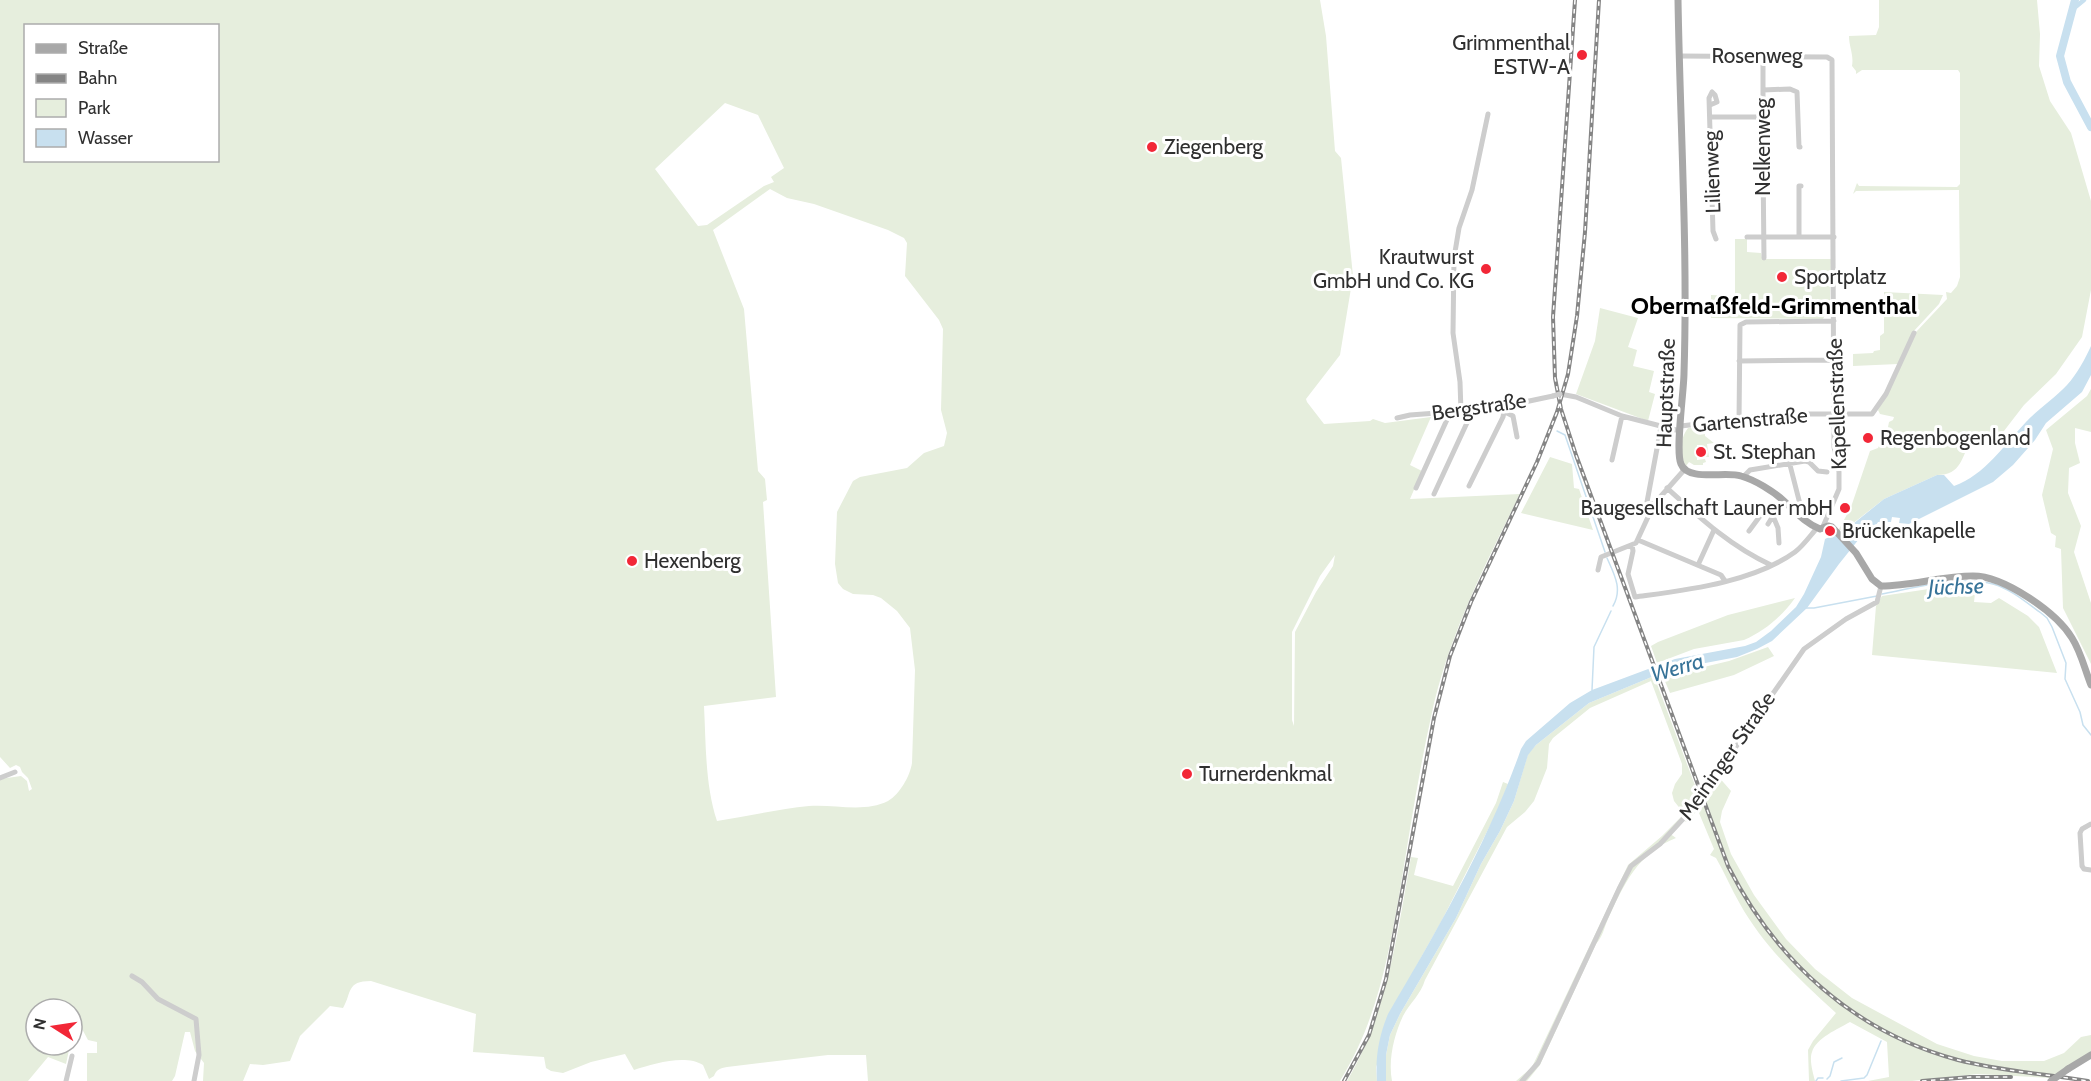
<svg xmlns="http://www.w3.org/2000/svg" width="2091" height="1081" viewBox="0 0 2091 1081" font-family="Cabin,sans-serif">
<style>
.green{fill:#e6eedd;fill-rule:evenodd}
.water{fill:#c8e0ef}
.lines{fill:none;stroke-linecap:round;stroke-linejoin:round}
.stream{stroke:#c8e0ef;stroke-width:1.5}
.canal{stroke:#c8e0ef;stroke-width:4.5}
.river{stroke:#c8e0ef;stroke-width:8}
.minor{stroke:#cdcdcd;stroke-width:5}
.major{stroke:#a8a8a8;stroke-width:7}
.rail-casing{stroke:#858585;stroke-width:4}
.rail{stroke:#fff;stroke-width:1.5;stroke-dasharray:4.5;stroke-linecap:butt}
.minor-bridge{stroke:#cdcdcd;stroke-width:5}
.major-bridge{stroke:#a8a8a8;stroke-width:7}
.poi-dot{fill:#f22737;stroke:#fff;stroke-width:2}
.labels{text-anchor:middle;stroke-width:6;stroke-linejoin:round;paint-order:stroke}
.poi-label{font-size:21px;fill:#303030;stroke:#fff;text-anchor:start}
.street-label{font-size:21px;fill:#303030;stroke:#fff}
.water-label{font-size:22px;font-style:italic;fill:#377398;stroke:#fff}
.quarter-label{font-size:24px;font-weight:bold;fill:#000;stroke:#fff}
</style>
<rect width="100%" height="100%" fill="#fff"/>
<path class="green" d="M 0,0 L 1320,0 L 1326,36 L 1335,151 L 1341,158 L 1353,276 L 1340,355 L 1306,399 L 1307,402 L 1324,424 L 1370,421 L 1373,419 L 1385,423 L 1431,417 L 1410,465 L 1422,471 L 1410,499 L 1520,494 C 1484,567 1448,637 1431,717 C 1418,776 1409,836 1399,896 C 1387,963 1376,1022 1340,1081 L 868,1081 L 866,1055 L 828,1055 L 727,1067 C 720,1068 716,1070 714,1076 L 709,1079 L 703,1065 C 685,1054 653,1064 634,1070 L 625,1054 L 591,1062 L 563,1073 L 551,1071 L 546,1068 L 544,1057 L 473,1052 L 476,1014 L 371,981 C 346,981 352,993 343,1008 L 330,1006 L 300,1036 L 290,1061 L 263,1065 L 250,1064 L 243,1081 L 203,1081 L 204,1063 L 195,1051 L 190,1032 L 185,1032 L 175,1076 L 172,1081 L 87,1081 L 87,1053 L 97,1053 L 97,1042 L 88,1040 L 81,1027 L 73,1027 L 72,1030 L 72,1009 L 36,1009 L 36,1045 L 70,1045 L 66,1064 L 48,1057 L 28,1081 L 0,1081 L 0,779 L 21,776 L 27,781 L 29,791 L 32,789 L 28,778 L 22,772 L 20,767 L 16,765 L 10,768 L 0,757 ZM 26,26 L 218,26 L 218,160 L 26,160 ZM 725,103 L 758,115 L 784,168 L 771,177 L 774,182 L 764,186 L 707,225 L 698,226 L 655,169 ZM 770,189 L 787,198 L 814,204 L 888,230 L 904,238 L 907,243 L 905,276 L 939,320 L 943,329 L 941,410 L 947,433 L 944,446 L 924,453 L 907,468 L 860,477 L 853,481 L 837,512 L 835,564 L 838,583 L 843,589 L 853,594 L 873,595 L 881,598 L 897,611 L 910,628 L 915,670 L 912,763 C 910,776 900,794 888,801 C 865,813 834,804 809,806 C 779,809 748,816 717,821 C 705,785 706,744 704,706 L 776,697 L 763,502 L 767,500 L 765,479 L 758,471 L 744,309 L 713,230 ZM 1335,555 L 1333,566 L 1316,592 L 1295,632 L 1294,726 L 1292,720 L 1292,632 L 1320,576 Z
M 1879,0 L 2037,0 L 2040,34 L 2039,66 L 2050,101 L 2071,133 L 2091,201 L 2091,290 L 2082,337 L 2056,374 L 2024,405 L 1997,440 L 1971,441 C 1961,457 1962,475 1937,475 L 1884,499 L 1847,528 L 1838,531 L 1851,507 L 1870,451 L 1878,448 L 1882,440 L 1884,432 L 1887,432 L 1889,422 L 1893,420 L 1894,417 L 1880,414 L 1878,410 L 1916,332 L 1947,299 L 1946,292 L 1951,293 L 1957,286 L 1960,277 L 1959,190 L 1856,191 L 1853,194 L 1857,183 L 1859,186 L 1957,187 L 1960,184 L 1960,73 L 1958,70 L 1862,70 L 1856,74 L 1856,71 L 1852,66 C 1854,55 1849,47 1849,36 L 1876,35 L 1879,27 Z
M 1735,239 L 1747,239 L 1747,252 L 1761,253 L 1762,259 L 1831,259 L 1830,305 L 1823,319 L 1711,318 L 1711,295 L 1735,296 Z
M 1884,292 L 1943,295 L 1939,304 L 1913,332 L 1898,364 L 1853,366 L 1853,354 L 1873,353 L 1874,351 L 1880,350 L 1880,336 L 1884,333 Z
M 1600,308 L 1638,318 L 1628,347 L 1637,350 L 1633,366 L 1654,371 L 1649,392 L 1655,394 L 1648,421 L 1576,394 L 1595,341 Z
M 2091,389 L 2091,432 L 2075,428 L 2075,443 L 2080,463 L 2069,468 L 2068,493 L 2081,526 L 2074,552 L 2091,603 L 2091,664 L 2063,608 L 2061,549 L 2055,547 L 2056,536 L 2051,533 L 2042,495 L 2053,449 L 2046,430 L 2087,396 Z
M 1704,426 L 1705,436 L 1714,443 L 1707,444 L 1709,457 L 1705,457 L 1702,445 L 1697,445 L 1697,460 L 1705,459 L 1706,462 L 1703,463 L 1703,465 L 1694,465 L 1689,462 L 1686,466 C 1679,455 1680,438 1688,428 Z
M 1550,457 L 1572,464 L 1574,488 L 1579,489 L 1593,530 L 1521,513 Z
M 1976,585 L 1974,602 L 1991,603 L 1999,598 L 2028,616 L 2039,627 L 2057,673 L 1872,655 L 1876,606 L 1882,596 L 1942,587 Z
M 1795,598 C 1782,616 1765,631 1744,640 L 1694,649 L 1657,663 L 1651,646 L 1658,642 L 1728,615 Z
M 1768,647 L 1774,656 L 1734,675 L 1670,693 L 1664,679 L 1666,676 L 1729,661 Z
M 1654,676 L 1699,796 L 1669,833 L 1676,838 C 1638,853 1624,884 1608,919 C 1604,928 1603,936 1596,944 L 1540,1065 L 1527,1081 L 1516,1081 L 1532,1067 L 1542,1046 L 1628,865 L 1662,836 L 1681,817 L 1682,811 L 1674,801 L 1672,793 L 1675,784 L 1682,774 L 1682,764 L 1651,681 L 1590,708 L 1553,738 L 1549,744 L 1547,768 L 1534,801 L 1525,812 L 1507,827 L 1425,980 C 1421,994 1410,1003 1403,1016 C 1394,1035 1388,1060 1392,1081 L 1386,1081 L 1386,1055 L 1390,1035 L 1400,1014 L 1456,918 L 1481,864 L 1500,831 L 1514,801 L 1528,754 L 1536,745 L 1589,703 Z
M 1717,775 L 1731,791 L 1722,811 L 1720,822 L 1731,854 L 1754,895 L 1786,939 L 1815,969 L 1852,998 L 1937,1044 L 1974,1056 L 2002,1061 L 2044,1061 L 2064,1053 L 2081,1037 L 2091,1035 L 2091,1053 L 2050,1078 L 1977,1074 L 1912,1081 L 1868,1081 L 1889,1077 L 1887,1042 L 1850,1022 C 1838,1029 1816,1038 1812,1052 C 1809,1060 1813,1073 1815,1081 L 1809,1081 L 1808,1050 L 1813,1041 L 1836,1013 C 1800,980 1764,947 1740,904 C 1731,889 1725,873 1716,858 L 1710,855 L 1714,849 L 1699,813 L 1696,812 L 1687,822 L 1684,821 Z
M 1503,782 L 1508,784 L 1498,810 L 1441,922 L 1414,970 L 1376,1067 L 1377,1081 L 1347,1081 C 1388,1011 1397,935 1411,857 L 1418,858 L 1414,875 L 1453,886 L 1496,803 Z"/>
<path class="water" d="M 2091,346 L 2091,375 L 2082,392 L 2046,423 L 2035,440 L 2013,465 L 1993,482 L 1909,524 L 1899,523 L 1900,518 L 1892,517 L 1891,522 L 1878,522 L 1875,527 L 1871,524 L 1839,564 L 1807,608 L 1772,641 L 1757,649 L 1737,657 L 1679,668 L 1654,676 L 1589,703 L 1536,745 L 1528,755 L 1514,801 L 1500,831 L 1481,864 L 1456,918 L 1400,1014 L 1390,1035 L 1386,1055 L 1386,1081 L 1377,1081 C 1375,1057 1379,1036 1388,1014 C 1437,931 1489,840 1521,749 L 1526,741 L 1570,703 L 1592,690 L 1675,659 L 1745,646 L 1756,642 L 1771,631 L 1796,607 L 1804,594 L 1821,557 L 1825,539 L 1848,528 L 1884,499 L 1937,475 L 1944,475 L 1954,486 C 1985,475 2004,445 2026,422 C 2038,409 2054,399 2067,385 C 2077,374 2085,359 2091,346 Z"/>
<g class="lines">
<path class="stream" d="M 1557,431 L 1565,435 L 1605,552
M 1607,558 C 1614,574 1623,589 1613,606
M 1882,594 C 1913,588 1962,575 1993,584 C 2011,589 2027,603 2041,613 L 2047,618 L 2052,627 L 2066,663 L 2065,679 L 2080,712 L 2083,725 L 2091,735
M 1805,608 L 1814,608 L 1877,596
M 1592,690 L 1594,647 L 1611,611
M 1827,1079 L 1830,1076 L 1834,1062 L 1842,1058
M 1816,1081 L 1818,1078 L 1823,1078
M 1841,1081 L 1864,1078 L 1867,1075 L 1881,1041"/>
<path class="canal" d="M 2073,9 L 2084,0"/>
<path class="river" d="M 2075,0 L 2060,56 L 2067,82 L 2091,127"/>
<path class="minor" d="M 1680,56 L 1827,57 L 1832,60 L 1834,447 L 1839,472 L 1839,489 L 1822,529
M 1763,56 L 1763,140 L 1767,151 L 1763,162 L 1764,258
M 1763,90 L 1790,89 L 1797,92 L 1799,147 L 1800,147
M 1710,105 L 1717,102 L 1715,95 L 1712,92 L 1709,98 L 1713,231 L 1716,239
M 1710,117 L 1763,117
M 1747,237 L 1834,237
M 1799,237 L 1799,186 L 1801,186
M 1739,361 L 1834,360
M 1560,394 L 1576,397 L 1622,416 L 1680,431
M 1461,412 L 1460,382 L 1453,333 L 1454,258 L 1459,228 L 1472,190 L 1488,114
M 1505,412 L 1513,416 L 1517,437
M 1397,418 L 1410,415 L 1491,409 L 1553,396
M 1739,421 L 1740,325 L 1746,322 L 1834,321
M 1681,426 L 1781,414 L 1872,414 L 1886,394 L 1914,333
M 1612,460 L 1622,416
M 1790,465 L 1801,508 L 1800,516
M 1743,477 L 1750,470 L 1805,461 L 1809,462 L 1818,471 L 1827,472
M 1469,486 L 1503,417 L 1505,406
M 1416,488 L 1450,413
M 1667,488 C 1699,517 1731,547 1771,565
M 1434,494 L 1472,412
M 1654,504 L 1647,502 L 1661,427
M 1768,524 L 1773,516
M 1749,531 L 1763,512 L 1775,512
M 1638,540 L 1721,575 L 1725,581
M 1779,543 L 1778,528 L 1773,516 L 1782,500
M 1632,545 L 1633,551 L 1628,574 L 1635,597 C 1686,590 1752,583 1795,552 C 1803,546 1810,536 1817,528
M 1698,565 L 1714,530
M 1598,570 L 1601,557 L 1636,543 L 1654,504 L 1685,469
M 0,778 L 15,772
M 2091,824 L 2082,829 L 2080,833 L 2082,866 L 2084,869 L 2091,870
M 132,976 L 142,982 L 158,999 L 196,1019 L 199,1055 L 194,1081
M 66,1081 L 72,1056
M 1522,1081 L 1538,1063 L 1619,889 L 1631,866 L 1660,844 L 1694,807 L 1804,649 L 1846,619 L 1877,602 L 1881,586"/>
<path class="major" d="M 1678,0 C 1680,124 1688,248 1684,373 C 1684,391 1675,451 1681,464 C 1688,482 1726,471 1741,476 C 1755,480 1773,491 1784,501 C 1795,511 1805,523 1820,529 L 1828,526 L 1832,527 L 1856,553 L 1872,579 L 1881,586 C 1912,586 1942,576 1973,576 C 2004,576 2056,612 2072,638 C 2081,652 2085,670 2091,685
M 2068,1069 L 2091,1055"/>
<g class="rail-casing">
<path id="rail" d="M 1575,0 L 1553,317 L 1555,378 L 1561,409 L 1576,455 L 1728,866 C 1776,961 1854,1032 1958,1060 C 2001,1071 2045,1074 2088,1081
M 1344,1081 L 1369,1035 L 1386,979 L 1434,718 L 1450,656 L 1471,602 L 1537,462 L 1557,412 L 1568,374 L 1577,316 L 1585,232 L 1599,0
M 1922,1081 L 1970,1077 L 2011,1077"/>
</g>
<use href="#rail" class="rail"/>
<path class="minor-bridge" d="M 1553,396 L 1560,394"/>
<path class="major-bridge" d="M 2051,1081 L 2068,1069"/>
</g>
<g class="poi-dot">
<circle cx="1582" cy="55" r="6"/>
<circle cx="1152" cy="147" r="6"/>
<circle cx="1486" cy="269" r="6"/>
<circle cx="1782" cy="277" r="6"/>
<circle cx="1868" cy="438" r="6"/>
<circle cx="1701" cy="452" r="6"/>
<circle cx="1845" cy="508" r="6"/>
<circle cx="1830" cy="531" r="6"/>
<circle cx="632" cy="561" r="6"/>
<circle cx="1187" cy="774" r="6"/>
</g>
<g class="labels">
<g class="poi-label">
<text x="1570" y="50" text-anchor="end">Grimmenthal<tspan x="1570" dy="24">ESTW-A</tspan></text>
<text x="1164" y="154">Ziegenberg</text>
<text x="1474" y="264" text-anchor="end">Krautwurst<tspan x="1474" dy="24">GmbH und Co. KG</tspan></text>
<text x="1794" y="284">Sportplatz</text>
<text x="1880" y="445">Regenbogenland</text>
<text x="1713" y="459">St. Stephan</text>
<text x="1833" y="515" text-anchor="end">Baugesellschaft Launer mbH</text>
<text x="1842" y="538">Brückenkapelle</text>
<text x="644" y="568">Hexenberg</text>
<text x="1199" y="781">Turnerdenkmal</text>
</g>
<g class="street-label">
<text x="1757" y="63">Rosenweg</text>
<text transform="translate(1763 147) rotate(-90)" y="7">Nelkenweg</text>
<text transform="translate(1712 172) rotate(-92)" y="7">Lilienweg</text>
<text transform="translate(1666 393) rotate(-88)" y="7">Hauptstraße</text>
<text transform="translate(1837 404) rotate(-92)" y="7">Kapellenstraße</text>
<text transform="translate(1479 407) rotate(-8)" y="7">Bergstraße</text>
<text transform="translate(1750 420) rotate(-5)" y="7">Gartenstraße</text>
<text transform="translate(1727 756) rotate(-55)" y="7">Meininger Straße</text>
</g>
<g class="water-label">
<text transform="translate(1956 586) rotate(-2)" y="8">Jüchse</text>
<text transform="translate(1677 667) rotate(-16)" y="8">Werra</text>
</g>
<g class="quarter-label">
<text x="1774" y="314">Obermaßfeld-Grimmenthal</text>
</g>
</g>
<rect x="24" y="24" width="195" height="138" fill="#ffffff" stroke="#acacac" stroke-width="1.5"/>
<rect x="36" y="44" width="30" height="9" fill="#a8a8a8" stroke="#acacac" stroke-width="1.5"/>
<text x="78" y="54" font-size="18" fill="#303030">Straße</text>
<rect x="36" y="74" width="30" height="9" fill="#858585" stroke="#acacac" stroke-width="1.5"/>
<text x="78" y="84" font-size="18" fill="#303030">Bahn</text>
<rect x="36" y="99" width="30" height="18" fill="#e6eedd" stroke="#acacac" stroke-width="1.5"/>
<text x="78" y="114" font-size="18" fill="#303030">Park</text>
<rect x="36" y="129" width="30" height="18" fill="#c8e0ef" stroke="#acacac" stroke-width="1.5"/>
<text x="78" y="144" font-size="18" fill="#303030">Wasser</text>
<g transform="translate(54 1027) rotate(282)"><circle r="28" fill="#ffffff" stroke="#acacac" stroke-width="1.5"/>
<path d="M0-4.5L10 22L0 15L-10 22Z" fill="#f22737"/>
<text y="-9" font-size="16" font-weight="bold" text-anchor="middle" fill="#303030">N</text>
</g>
</svg>
